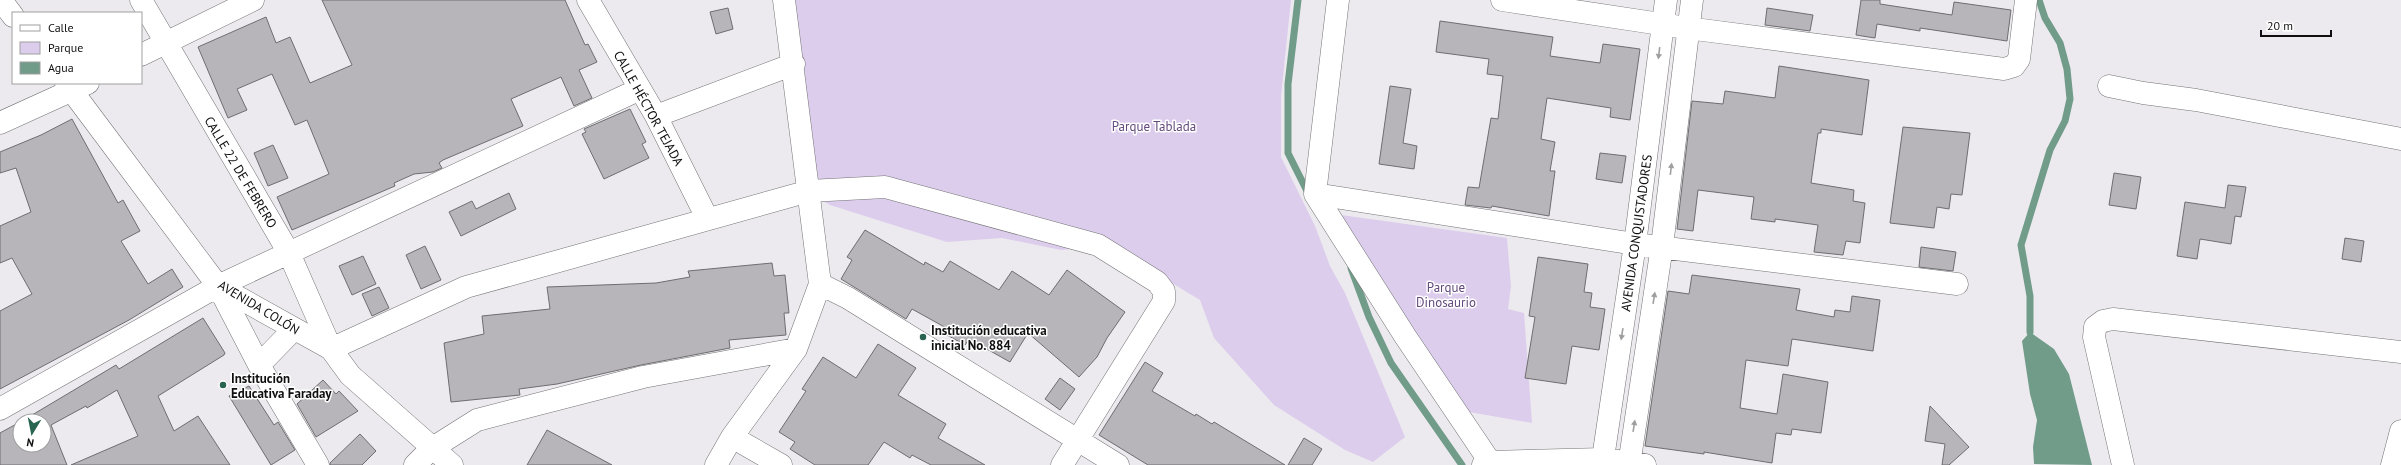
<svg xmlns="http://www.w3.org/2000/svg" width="2401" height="465" viewBox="0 0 2401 465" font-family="'PT Sans',sans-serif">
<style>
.green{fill:#dccded}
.water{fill:#719c8a}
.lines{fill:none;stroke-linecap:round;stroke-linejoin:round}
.stream{stroke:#719c8a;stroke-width:7}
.building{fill:#b7b5b9;stroke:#6e6d70}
.street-casing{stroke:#747376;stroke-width:23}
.primary-casing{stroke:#747376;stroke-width:23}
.street{stroke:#fff;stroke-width:22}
.primary{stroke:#fff;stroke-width:22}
.oneway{fill:#9f9f9f}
.poi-dot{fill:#28644f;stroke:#fff;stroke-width:1.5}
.labels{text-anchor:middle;stroke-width:3;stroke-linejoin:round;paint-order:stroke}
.street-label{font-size:13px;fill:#0f0f10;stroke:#fff}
.park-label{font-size:13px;fill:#62497b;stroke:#fff}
.poi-label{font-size:13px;font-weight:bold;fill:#0f0f10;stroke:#fff;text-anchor:start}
</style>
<rect width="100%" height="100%" fill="#eceaee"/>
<path class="green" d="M 792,0 L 1291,0 L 1281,96 L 1281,157 L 1315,226 L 1330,266 L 1345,293 L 1405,437 L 1373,462 L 1345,450 L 1274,405 L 1214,338 L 1200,300 L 1109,245 L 1061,250 L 1002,238 L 947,242 L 830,205 L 803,189 Z
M 1341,215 L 1507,238 L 1511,286 L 1508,309 L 1524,313 L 1532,423 L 1458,410 L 1386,321 Z"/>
<path class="water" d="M 2030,332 L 2054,349 L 2069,374 L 2092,465 L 2034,464 L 2033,447 L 2037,420 L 2030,394 L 2022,341 Z"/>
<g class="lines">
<path class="stream" d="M 1298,0 L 1288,84 L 1288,153 L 1309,195
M 1351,268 L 1369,317 L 1391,363 L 1462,465
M 2030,332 L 2030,296 L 2021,245 L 2050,150 L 2065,121 L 2070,99 L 2067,69 L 2060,43 L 2045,18 L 2039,0"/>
</g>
<path class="building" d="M 322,0 L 565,0 L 585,45 L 588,44 L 597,62 L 579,70 L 592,98 L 574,106 L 561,77 L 511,99 L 523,126 L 443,160 L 439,163 L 442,168 L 433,172 L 414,174 L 394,183 L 395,186 L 292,230 L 277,197 L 329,174 L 307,120 L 295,125 L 272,74 L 237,89 L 247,110 L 228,118 L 198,47 L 266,17 L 276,43 L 290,37 L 310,83 L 352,65 Z
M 1861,0 L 1880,0 L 1880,4 L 1952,15 L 1954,2 L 2011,10 L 2007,41 L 1920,28 L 1920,31 L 1877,24 L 1875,38 L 1856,35 Z
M 728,8 L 733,29 L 716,34 L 710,12 Z
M 1767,8 L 1813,15 L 1810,31 L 1765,25 Z
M 1440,21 L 1553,37 L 1550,56 L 1600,63 L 1603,44 L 1640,49 L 1630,120 L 1610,117 L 1611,108 L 1547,98 L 1541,139 L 1555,142 L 1550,171 L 1555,171 L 1549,216 L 1492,206 L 1491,208 L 1465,205 L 1468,187 L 1479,188 L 1491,118 L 1498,119 L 1503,76 L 1487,74 L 1489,59 L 1436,52 Z
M 1779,66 L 1869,80 L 1862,135 L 1821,129 L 1821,133 L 1818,133 L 1811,183 L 1854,190 L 1853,201 L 1865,203 L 1860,243 L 1846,241 L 1843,255 L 1814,252 L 1818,225 L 1775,219 L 1775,222 L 1751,219 L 1754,197 L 1698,190 L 1693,231 L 1677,229 L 1692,101 L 1723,104 L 1725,91 L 1775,98 Z
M 1390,86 L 1411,89 L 1403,143 L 1417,146 L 1414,169 L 1379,164 Z
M 630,109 L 646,142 L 642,144 L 649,158 L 604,179 L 582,134 L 586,132 L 584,129 Z
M 72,119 L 118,203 L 123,200 L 140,231 L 121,241 L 148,284 L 172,269 L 183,287 L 129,320 L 0,389 L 0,311 L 32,294 L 12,258 L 0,263 L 0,226 L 31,212 L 16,168 L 0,173 L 0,152 L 41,135 Z
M 1903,127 L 1970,133 L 1962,195 L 1951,194 L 1949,209 L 1937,207 L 1934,228 L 1890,223 Z
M 273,145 L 288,178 L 268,186 L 254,153 Z
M 1600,153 L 1626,156 L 1622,183 L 1596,179 Z
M 2114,173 L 2141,177 L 2136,209 L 2109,205 Z
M 2228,185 L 2246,187 L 2241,217 L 2235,216 L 2231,244 L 2200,239 L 2197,259 L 2177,256 L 2185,202 L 2225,208 Z
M 509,193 L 516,209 L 461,236 L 449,212 L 472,201 L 476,209 Z
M 865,230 L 924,265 L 925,262 L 943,272 L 950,261 L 999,290 L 1012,271 L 1049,295 L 1067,270 L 1125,312 L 1107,338 L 1097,357 L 1079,377 L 1028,333 L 1010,362 L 969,339 L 965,345 L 947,335 L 950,330 L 912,309 L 906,319 L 841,279 L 852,260 L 847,257 Z
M 2345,238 L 2364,241 L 2361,262 L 2342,259 Z
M 425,246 L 441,280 L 421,289 L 406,255 Z
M 1921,247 L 1956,252 L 1953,271 L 1919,267 Z
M 363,256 L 376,284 L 352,295 L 339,266 Z
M 1538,257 L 1588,264 L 1584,292 L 1592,293 L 1590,307 L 1605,309 L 1599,350 L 1572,346 L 1566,384 L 1525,378 L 1535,317 L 1529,316 Z
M 772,263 L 774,276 L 785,275 L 789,313 L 784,313 L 786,335 L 729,340 L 730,348 L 641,365 L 557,384 L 519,389 L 520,395 L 451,402 L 444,343 L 484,334 L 482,316 L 550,309 L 547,287 L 656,283 L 690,277 L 688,271 Z
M 1692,275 L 1800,289 L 1796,310 L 1834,317 L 1835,310 L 1850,312 L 1852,296 L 1880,300 L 1873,351 L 1792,339 L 1788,366 L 1746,360 L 1740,408 L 1777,414 L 1783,374 L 1828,382 L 1821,433 L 1792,429 L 1791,435 L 1776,433 L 1772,463 L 1704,452 L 1704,454 L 1645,446 L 1668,291 L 1689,294 Z
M 379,287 L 389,308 L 372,316 L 362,294 Z
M 203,318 L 225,353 L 224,355 L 158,396 L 174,431 L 198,416 L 230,465 L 71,465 L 138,436 L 117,390 L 87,408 L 86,406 L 51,425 L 67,465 L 0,465 L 0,433 L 20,422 L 20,445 L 44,445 L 44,421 L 22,421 L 116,365 L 119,369 Z
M 878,344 L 916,368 L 898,395 L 946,424 L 938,438 L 985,465 L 931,465 L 912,455 L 910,458 L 884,442 L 868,465 L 815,465 L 790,449 L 795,442 L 779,432 L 806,391 L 802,389 L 823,357 L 856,378 Z
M 1145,362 L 1163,373 L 1152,391 L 1195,416 L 1196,414 L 1212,424 L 1214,422 L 1285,465 L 1148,465 L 1099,435 Z
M 1060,378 L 1075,389 L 1060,410 L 1045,399 Z
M 323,380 L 336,394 L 339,391 L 358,411 L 316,437 L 297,404 Z
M 249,386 L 274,425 L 278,422 L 295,450 L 271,465 L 229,396 Z
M 1930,406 L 1969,447 L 1949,465 L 1942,465 L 1945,444 L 1925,441 Z
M 547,430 L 612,465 L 527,465 Z
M 360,434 L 376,451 L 362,465 L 330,465 L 330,463 Z
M 1304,438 L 1322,449 L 1312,465 L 1288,465 Z"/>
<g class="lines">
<g class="street-casing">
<path id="street" d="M 141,0 L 289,253 L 331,349 L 466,287 L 809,191 L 885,187 L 1098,245 L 1157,282 L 1164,291 L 1164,301 L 1062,465
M 588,0 L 656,116 L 707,218
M 1338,0 L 1315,194 L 1405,336 L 1492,465
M 1502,0 L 1687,28 L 2004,69 L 2014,66 L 2019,59 L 2026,0
M 141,55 L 253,0
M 2109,86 L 2143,93 L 2196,100 L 2401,139
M 656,116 L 794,64
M 0,123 L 88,83
M 1315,194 L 1635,244 L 1957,284
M 820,284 L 848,298 L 1118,465
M 218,286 L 259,365 L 318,465
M 259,365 L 294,329
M 0,409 L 218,286 L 640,89
M 732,437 L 781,465
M 415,465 L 431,449 L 477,420 L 643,377 L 796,349
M 716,465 L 732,437 L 796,349 L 820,284 L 784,0
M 1483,465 L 1491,462 L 1603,459 L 1645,465
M 1602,465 L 1635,244 L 1666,0
M 1629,465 L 1662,246 L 1692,0
M 2123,465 L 2094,337 L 2095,327 L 2103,321 L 2113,319 L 2401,352
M 2392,465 L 2401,431"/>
</g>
<g class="primary-casing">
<path id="primary" d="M 1,0 L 13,16
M 66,83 L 218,286 L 331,349 L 350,375 L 452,465"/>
</g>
<use href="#street" class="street"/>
<use href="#primary" class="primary"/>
</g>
<defs><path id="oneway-solid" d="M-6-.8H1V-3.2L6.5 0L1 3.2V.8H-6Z"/></defs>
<g class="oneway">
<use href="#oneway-solid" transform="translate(1659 53) rotate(97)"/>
<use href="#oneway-solid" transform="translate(1671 169) rotate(-83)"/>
<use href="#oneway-solid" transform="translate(1654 298) rotate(-81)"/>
<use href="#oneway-solid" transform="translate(1622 334) rotate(99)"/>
<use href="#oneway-solid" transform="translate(1634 426) rotate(-81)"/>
</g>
<g class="poi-dot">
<circle cx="923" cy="337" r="4"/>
<circle cx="223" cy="385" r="4"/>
</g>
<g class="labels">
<g class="street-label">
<text transform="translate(649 108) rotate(61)" y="5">CALLE HÉCTOR TEJADA</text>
<text transform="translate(241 172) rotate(59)" y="5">CALLE 22 DE FEBRERO</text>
<text transform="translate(1636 233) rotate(-82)" y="5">AVENIDA CONQUISTADORES</text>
<text transform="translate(259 307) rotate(31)" y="5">AVENIDA COLÓN</text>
</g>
<g class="park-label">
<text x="1154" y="131">Parque Tablada</text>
<text x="1446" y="292">Parque<tspan x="1446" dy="15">Dinosaurio</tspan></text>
</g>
<g class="poi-label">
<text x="931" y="335">Institución educativa<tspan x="931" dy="15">inicial No. 884</tspan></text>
<text x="231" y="383">Institución<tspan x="231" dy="15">Educativa Faraday</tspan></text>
</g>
</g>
<rect x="12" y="12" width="130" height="72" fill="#ffffff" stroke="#9f9f9f"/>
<rect x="20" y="25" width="20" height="6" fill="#ffffff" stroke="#9f9f9f"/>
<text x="48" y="32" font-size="12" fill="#0f0f10">Calle</text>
<rect x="20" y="42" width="20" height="12" fill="#dccded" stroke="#9f9f9f"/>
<text x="48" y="52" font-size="12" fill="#0f0f10">Parque</text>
<rect x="20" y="62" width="20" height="12" fill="#719c8a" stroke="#9f9f9f"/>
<text x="48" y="72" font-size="12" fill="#0f0f10">Agua</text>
<g transform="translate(32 433) rotate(190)"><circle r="19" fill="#ffffff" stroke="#9f9f9f"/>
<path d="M0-3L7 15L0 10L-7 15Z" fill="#28644f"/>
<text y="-6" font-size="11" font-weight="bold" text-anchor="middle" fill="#0f0f10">N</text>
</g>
<path d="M2261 30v6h70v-6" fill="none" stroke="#0f0f10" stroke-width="2"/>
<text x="2267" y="30" font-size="12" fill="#0f0f10" stroke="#ffffff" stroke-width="3" paint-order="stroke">20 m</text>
</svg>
